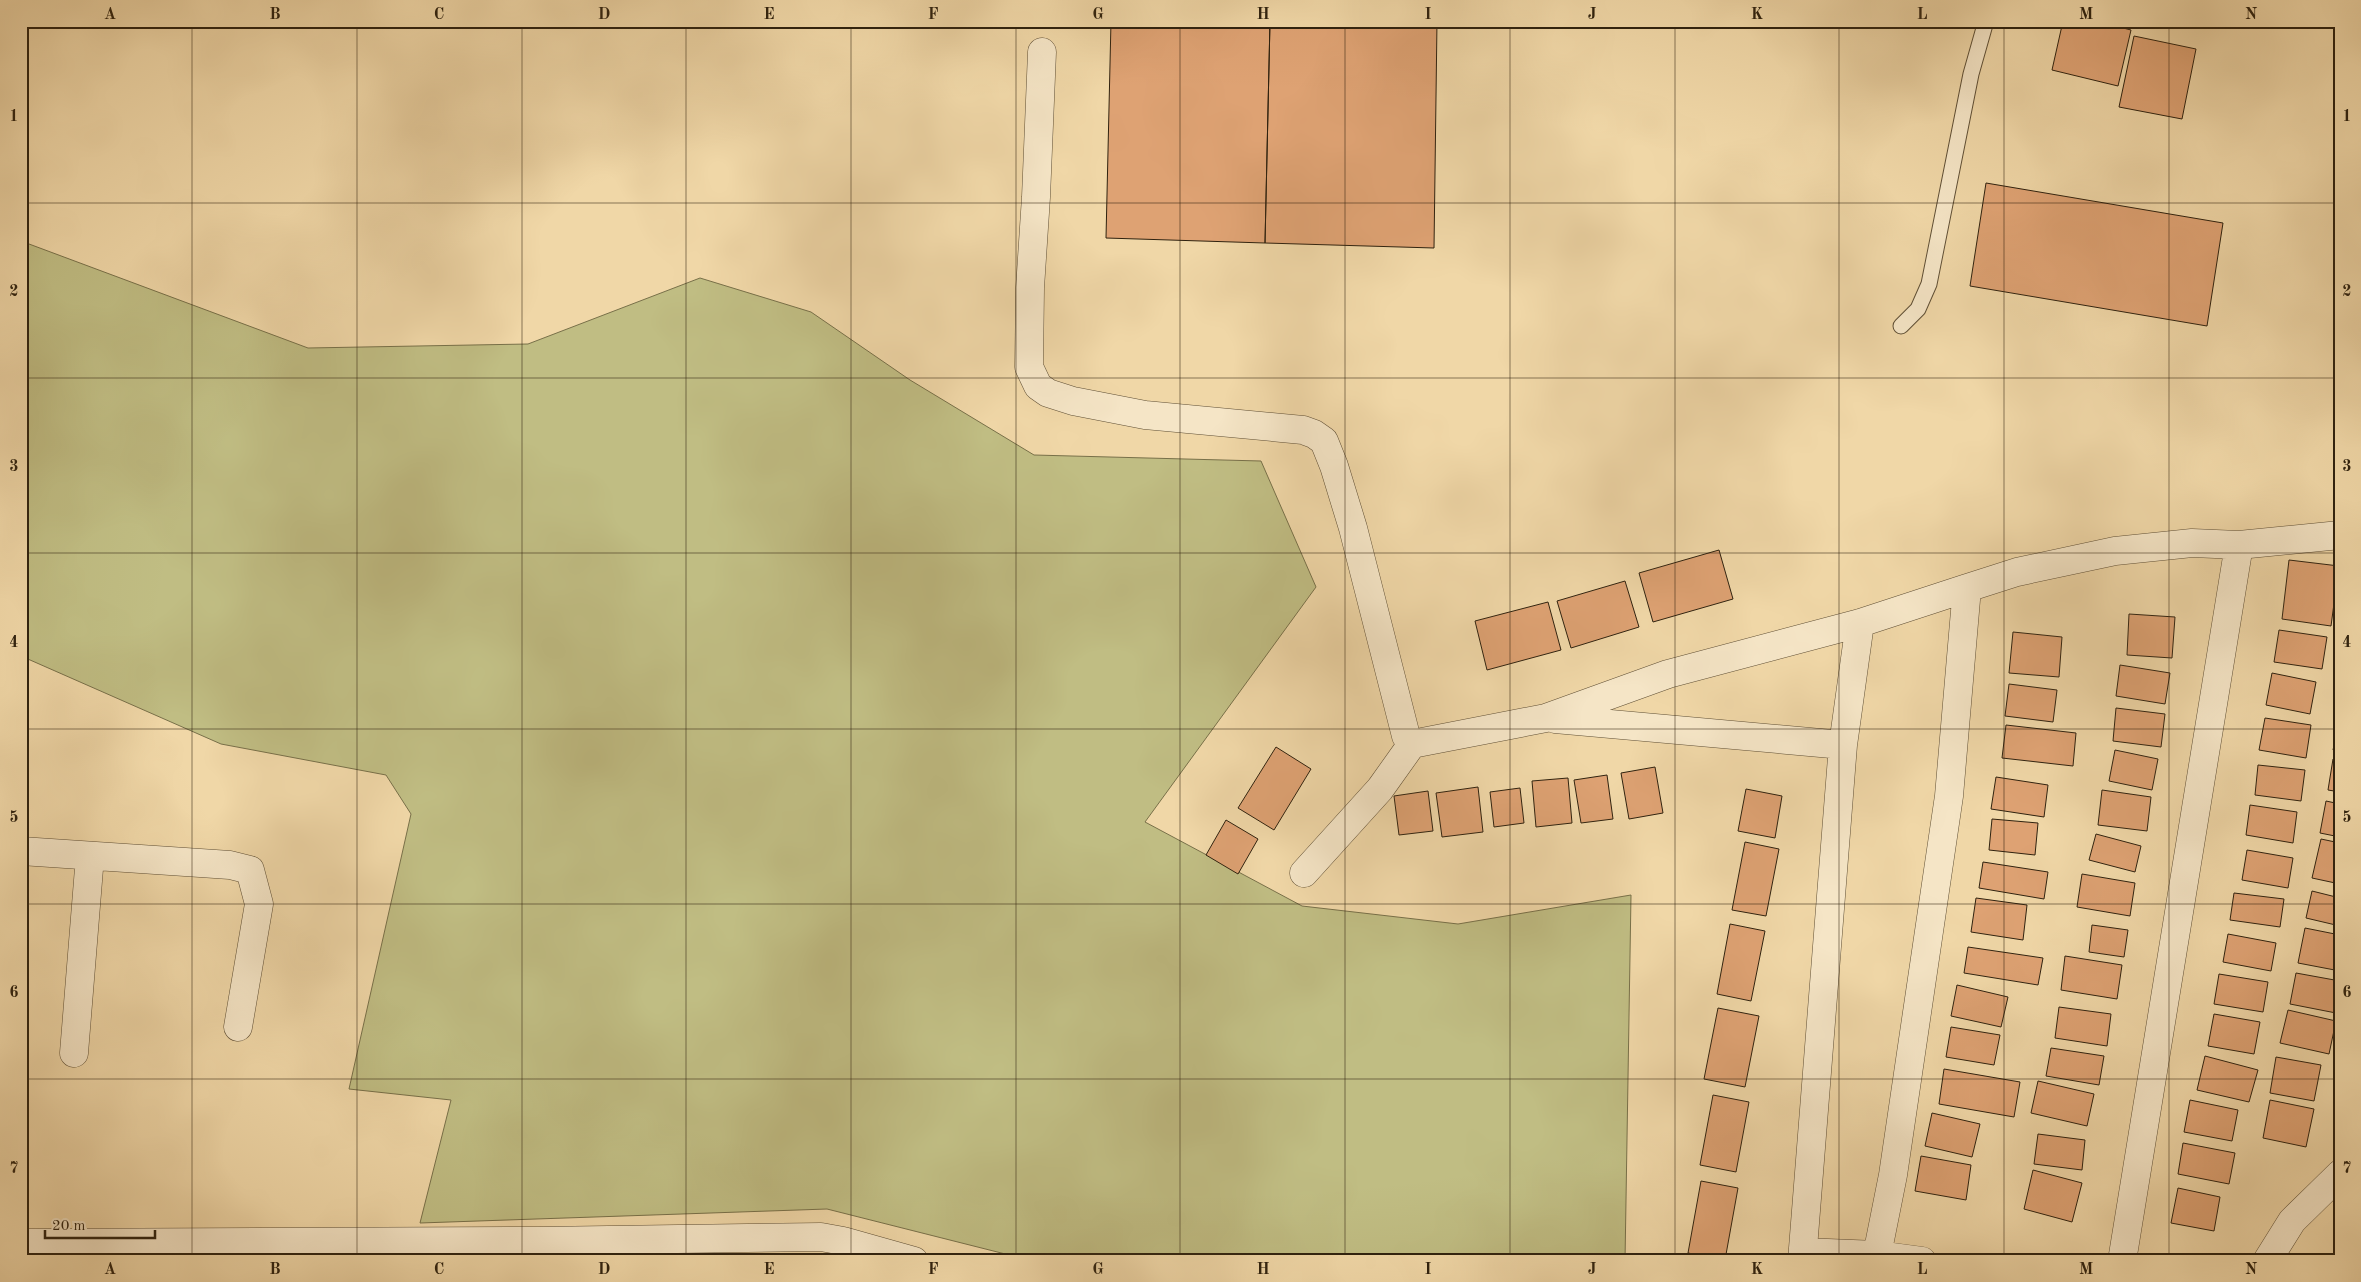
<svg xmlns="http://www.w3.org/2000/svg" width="2361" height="1282" viewBox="0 0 2361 1282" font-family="'Old Standard TT',serif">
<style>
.green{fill:#c0bd83;stroke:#787049}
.building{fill:#dea273;stroke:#2f220f}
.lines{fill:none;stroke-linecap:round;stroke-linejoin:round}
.lane-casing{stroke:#5f4f35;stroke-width:17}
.street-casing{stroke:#5f4f35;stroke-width:29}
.lane{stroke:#f5e5c6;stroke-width:15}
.street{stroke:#f5e5c6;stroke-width:28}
.grid{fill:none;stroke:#2f220f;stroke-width:1;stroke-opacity:0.55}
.neatline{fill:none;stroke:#2f220f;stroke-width:2}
.grid-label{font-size:16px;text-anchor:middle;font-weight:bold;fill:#2f220f}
</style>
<rect width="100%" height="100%" fill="#f0d7a7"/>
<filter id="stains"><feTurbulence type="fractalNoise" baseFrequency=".004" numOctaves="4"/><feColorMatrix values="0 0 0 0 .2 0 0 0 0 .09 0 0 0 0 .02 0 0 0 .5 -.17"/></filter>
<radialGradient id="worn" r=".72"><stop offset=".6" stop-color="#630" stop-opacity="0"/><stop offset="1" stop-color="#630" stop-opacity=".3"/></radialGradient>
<path class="green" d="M 21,241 L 308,348 L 528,344 L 700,278 L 811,312 L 910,380 L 1034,455 L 1261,461 L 1316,587 L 1145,822 L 1302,906 L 1458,924 L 1631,895 L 1625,1261 L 1033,1261 L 827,1209 L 420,1223 L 451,1100 L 349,1089 L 411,814 L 386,775 L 221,744 L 21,656 Z"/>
<path class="building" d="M 1111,21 L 1270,21 L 1265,243 L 1106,238 Z
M 1270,21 L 1437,21 L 1434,248 L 1265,243 Z
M 2063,21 L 2096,21 L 2131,30 L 2118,86 L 2052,70 Z
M 2134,36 L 2196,49 L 2182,119 L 2119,107 Z
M 1986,183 L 2223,223 L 2207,326 L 1970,286 Z
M 1719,550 L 1733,599 L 1653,622 L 1639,573 Z
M 2289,560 L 2339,566 L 2331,626 L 2282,619 Z
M 1625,581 L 1639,627 L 1571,648 L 1557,601 Z
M 1548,602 L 1561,650 L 1487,670 L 1475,621 Z
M 2129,614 L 2175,617 L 2172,658 L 2127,655 Z
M 2279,630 L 2327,637 L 2322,669 L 2274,662 Z
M 2013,632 L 2062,637 L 2059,677 L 2009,673 Z
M 2120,665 L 2170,673 L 2165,704 L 2116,696 Z
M 2272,673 L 2316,682 L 2310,714 L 2266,705 Z
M 2009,684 L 2057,690 L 2053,722 L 2005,716 Z
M 2116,708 L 2165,714 L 2161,747 L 2113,741 Z
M 2265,718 L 2311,725 L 2306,758 L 2259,750 Z
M 2340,718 L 2340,752 L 2333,750 Z
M 2006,725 L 2076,733 L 2073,766 L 2002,758 Z
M 1276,747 L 1311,769 L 1274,830 L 1238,808 Z
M 2115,750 L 2158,759 L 2152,790 L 2109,781 Z
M 2333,759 L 2340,760 L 2340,792 L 2328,790 Z
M 2258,765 L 2305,770 L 2301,801 L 2255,795 Z
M 1655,767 L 1663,813 L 1629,819 L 1621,773 Z
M 1607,775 L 1613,819 L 1581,823 L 1574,780 Z
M 1996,777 L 2048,785 L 2044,817 L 1991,809 Z
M 1568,778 L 1572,823 L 1536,827 L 1532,781 Z
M 1478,787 L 1483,832 L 1442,837 L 1436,793 Z
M 1520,788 L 1524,823 L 1494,827 L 1490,792 Z
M 1746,789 L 1782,796 L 1775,838 L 1738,831 Z
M 2102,790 L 2151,797 L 2147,831 L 2098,825 Z
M 1428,791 L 1433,831 L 1399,835 L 1394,796 Z
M 2326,801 L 2340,804 L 2340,837 L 2320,833 Z
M 2250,805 L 2297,812 L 2293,843 L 2246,835 Z
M 1992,819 L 2038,823 L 2035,855 L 1989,850 Z
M 1226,820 L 1258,839 L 1238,874 L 1206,855 Z
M 2096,834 L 2141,846 L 2135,872 L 2089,860 Z
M 2321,839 L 2340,843 L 2340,884 L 2312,878 Z
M 1745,842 L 1779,849 L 1766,916 L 1732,910 Z
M 2247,850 L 2293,858 L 2288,888 L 2242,880 Z
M 1983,862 L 2048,872 L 2044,899 L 1979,888 Z
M 2082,874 L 2135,883 L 2130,916 L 2077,907 Z
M 2312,891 L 2340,898 L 2340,926 L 2306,918 Z
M 2234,893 L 2284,899 L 2280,927 L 2230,920 Z
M 1976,898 L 2027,905 L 2023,940 L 1971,932 Z
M 1730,924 L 1765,931 L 1751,1001 L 1717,994 Z
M 2092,925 L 2128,930 L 2124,957 L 2089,952 Z
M 2305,928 L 2340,935 L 2340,971 L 2298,963 Z
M 2228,934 L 2276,943 L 2271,971 L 2223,962 Z
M 1968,947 L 2043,958 L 2038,985 L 1964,973 Z
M 2065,956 L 2122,965 L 2117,999 L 2061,990 Z
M 2296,973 L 2340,981 L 2336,1013 L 2290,1004 Z
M 2219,974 L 2268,982 L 2263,1012 L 2214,1004 Z
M 1957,985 L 2008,997 L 2001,1027 L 1951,1016 Z
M 2059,1007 L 2111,1014 L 2107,1046 L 2055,1038 Z
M 1718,1008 L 1759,1016 L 1745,1087 L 1704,1079 Z
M 2288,1010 L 2336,1021 L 2329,1054 L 2280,1043 Z
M 2214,1014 L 2260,1022 L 2254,1054 L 2208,1046 Z
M 1951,1027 L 2000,1035 L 1994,1065 L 1946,1057 Z
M 2051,1048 L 2104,1056 L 2099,1085 L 2046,1076 Z
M 2205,1056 L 2258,1070 L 2249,1102 L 2197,1090 Z
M 2276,1057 L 2321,1065 L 2314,1101 L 2270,1093 Z
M 1944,1069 L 2020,1082 L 2014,1117 L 1939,1104 Z
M 2038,1081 L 2094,1094 L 2087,1126 L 2031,1113 Z
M 1713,1095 L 1749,1102 L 1736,1172 L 1700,1165 Z
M 2190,1100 L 2238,1110 L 2232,1141 L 2184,1132 Z
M 2270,1100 L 2314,1109 L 2306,1147 L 2263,1138 Z
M 1932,1113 L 1980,1124 L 1972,1157 L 1925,1146 Z
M 2038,1134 L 2085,1140 L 2082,1170 L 2034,1164 Z
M 2183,1143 L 2235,1153 L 2229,1184 L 2178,1174 Z
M 1921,1156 L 1971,1165 L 1966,1200 L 1915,1191 Z
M 2033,1170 L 2082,1183 L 2072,1222 L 2024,1209 Z
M 1701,1181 L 1738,1188 L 1725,1260 L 1688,1253 Z
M 2178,1188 L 2220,1197 L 2214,1231 L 2171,1223 Z"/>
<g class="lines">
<g class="lane-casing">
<path id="lane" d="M 1901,326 L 1918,309 L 1929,284 L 1971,74 L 1986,21"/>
</g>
<g class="street-casing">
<path id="street" d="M 1042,52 L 1036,197 L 1030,288 L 1029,367 L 1038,386 L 1048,393 L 1073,401 L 1145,415 L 1303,430 L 1314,434 L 1324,441 L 1334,466 L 1353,528 L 1406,736 L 1412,744
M 1555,719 L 1843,745
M 21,851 L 230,865 L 250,870 L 259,904 L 238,1027
M 1304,873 L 1380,789 L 1412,744 L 1546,718 L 1668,674 L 1860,623 L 1967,588
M 74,1053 L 90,856
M 21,1243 L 539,1241 L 821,1237 L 843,1241 L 914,1261
M 1803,1252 L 1877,1255 L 1922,1261
M 1877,1255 L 1893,1175 L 1949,796 L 1967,588 L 2017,572 L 2115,551 L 2192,543 L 2239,545 L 2340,535
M 1802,1261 L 1843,745 L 1860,623
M 2122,1261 L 2239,545
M 2267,1261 L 2292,1221 L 2340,1174"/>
</g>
<use href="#lane" class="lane"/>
<use href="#street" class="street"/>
</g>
<path class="grid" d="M 192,21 L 192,1261M 357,21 L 357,1261M 522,21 L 522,1261M 686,21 L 686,1261M 851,21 L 851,1261M 1016,21 L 1016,1261M 1180,21 L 1180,1261M 1345,21 L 1345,1261M 1510,21 L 1510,1261M 1675,21 L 1675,1261M 1839,21 L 1839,1261M 2004,21 L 2004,1261M 2169,21 L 2169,1261M 21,203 L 2340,203M 21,378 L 2340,378M 21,553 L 2340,553M 21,729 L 2340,729M 21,904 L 2340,904M 21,1079 L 2340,1079"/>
<rect width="2361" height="1282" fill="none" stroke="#f0d7a7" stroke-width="55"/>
<path d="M45 1230v8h110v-8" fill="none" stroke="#2f220f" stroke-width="2.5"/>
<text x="52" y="1230" font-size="15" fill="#2f220f" stroke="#f5e5c6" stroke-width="4" paint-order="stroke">20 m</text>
<rect x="28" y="28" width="2306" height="1226" class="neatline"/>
<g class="grid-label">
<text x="110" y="19">A</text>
<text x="275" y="19">B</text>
<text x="439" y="19">C</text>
<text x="604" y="19">D</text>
<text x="769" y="19">E</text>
<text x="933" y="19">F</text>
<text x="1098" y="19">G</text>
<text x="1263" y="19">H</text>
<text x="1428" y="19">I</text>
<text x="1592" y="19">J</text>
<text x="1757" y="19">K</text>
<text x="1922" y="19">L</text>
<text x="2086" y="19">M</text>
<text x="2251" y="19">N</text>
<text x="14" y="121">1</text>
<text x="2347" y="121">1</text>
<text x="14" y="296">2</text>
<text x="2347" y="296">2</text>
<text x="14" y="471">3</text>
<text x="2347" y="471">3</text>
<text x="14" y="647">4</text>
<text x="2347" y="647">4</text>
<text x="14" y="822">5</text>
<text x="2347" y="822">5</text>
<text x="14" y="997">6</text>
<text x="2347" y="997">6</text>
<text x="14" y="1173">7</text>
<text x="2347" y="1173">7</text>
<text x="110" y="1274">A</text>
<text x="275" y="1274">B</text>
<text x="439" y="1274">C</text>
<text x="604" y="1274">D</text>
<text x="769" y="1274">E</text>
<text x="933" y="1274">F</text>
<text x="1098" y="1274">G</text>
<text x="1263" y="1274">H</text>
<text x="1428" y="1274">I</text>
<text x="1592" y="1274">J</text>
<text x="1757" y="1274">K</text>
<text x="1922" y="1274">L</text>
<text x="2086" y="1274">M</text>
<text x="2251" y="1274">N</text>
</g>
<rect width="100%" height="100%" filter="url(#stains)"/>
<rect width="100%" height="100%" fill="url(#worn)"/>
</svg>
